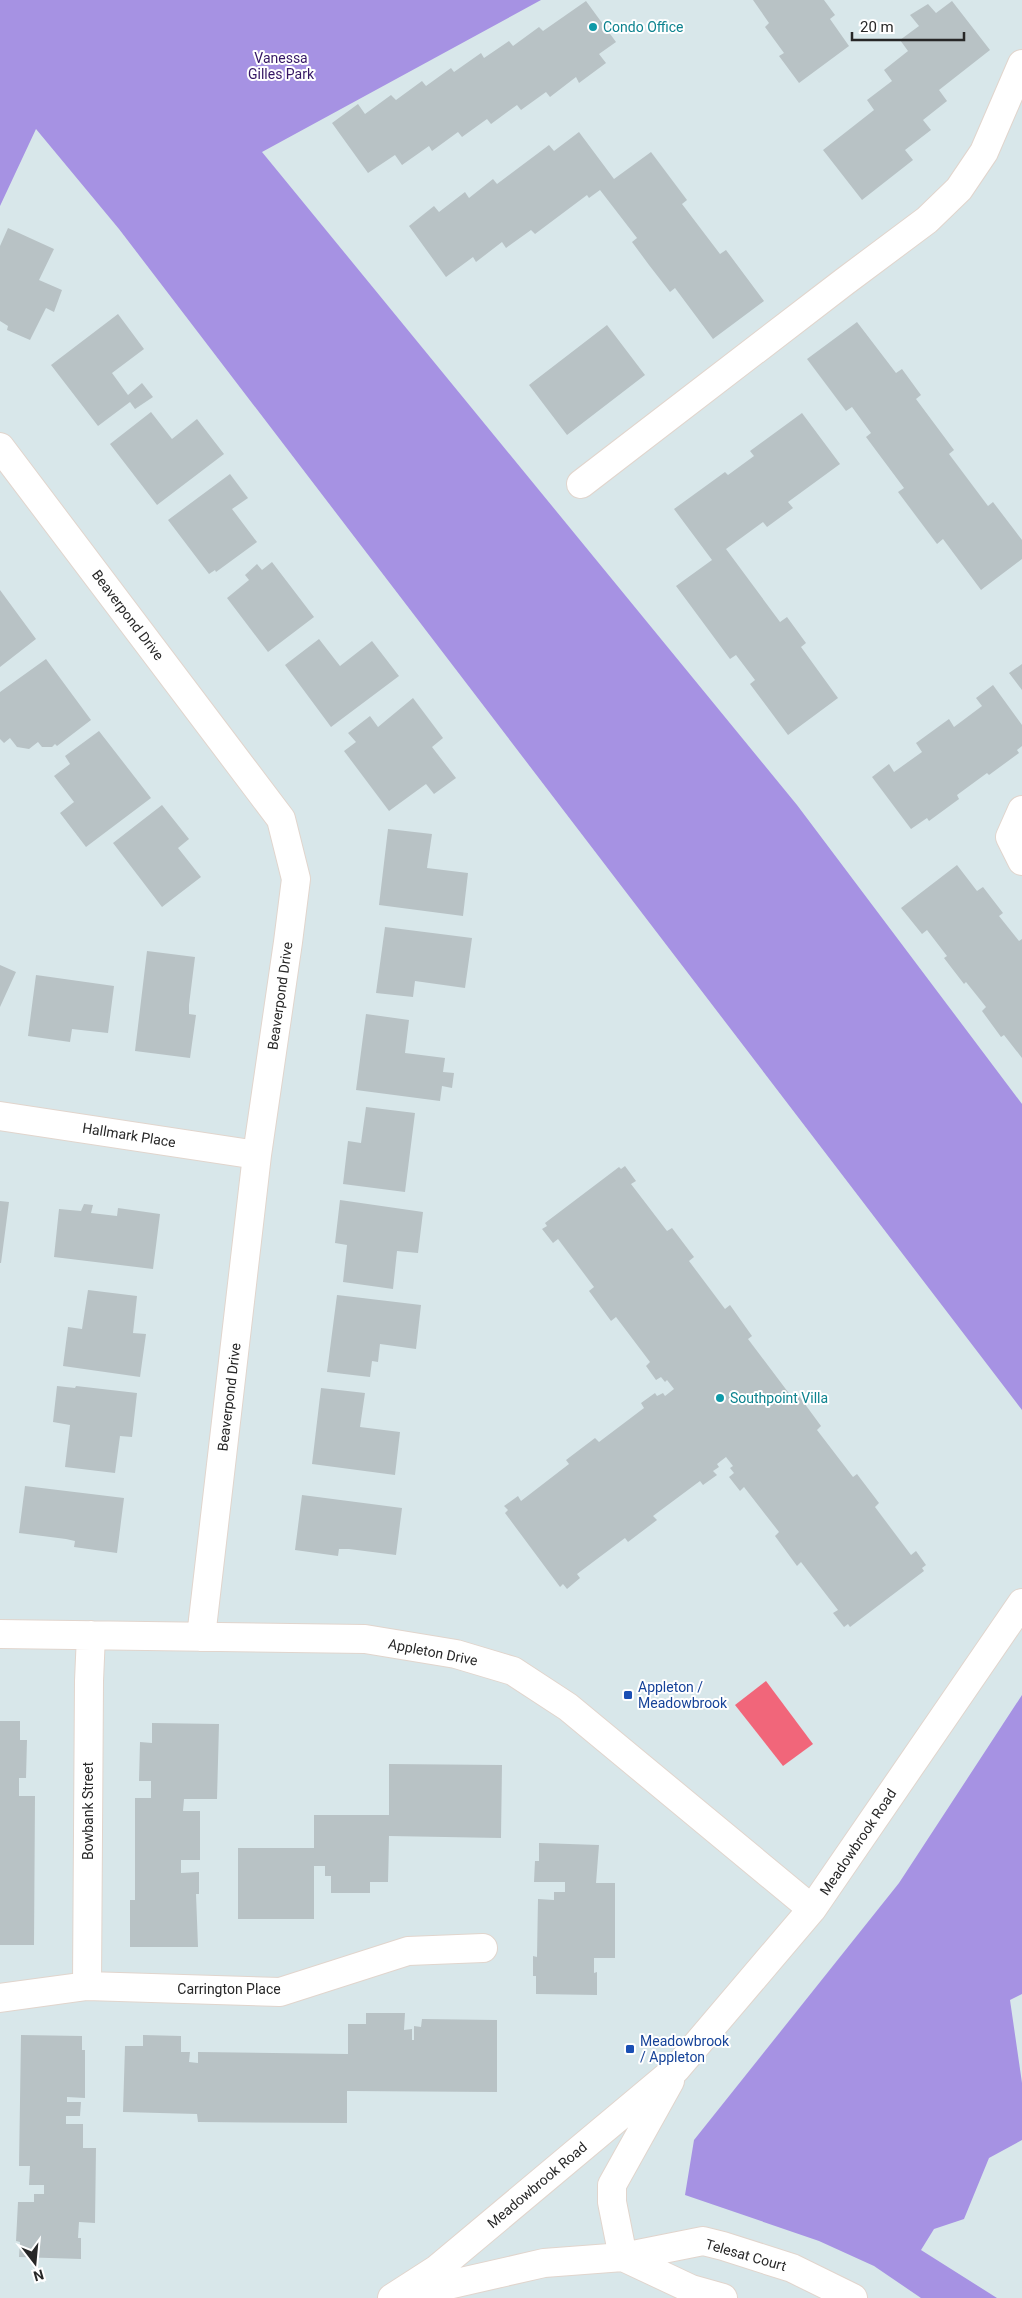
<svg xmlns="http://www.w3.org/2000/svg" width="1022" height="2298" viewBox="0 0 1022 2298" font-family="Roboto,sans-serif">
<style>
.green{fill:#a692e3}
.water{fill:#f1667a}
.building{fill:#b8c2c5}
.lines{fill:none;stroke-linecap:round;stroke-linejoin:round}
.minor-casing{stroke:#e1d5cd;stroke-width:30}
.minor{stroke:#fff;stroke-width:28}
.culture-dot{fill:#0f9aa8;stroke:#fff;stroke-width:2}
.transit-dot{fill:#1a4fb4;stroke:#fff;stroke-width:2}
.labels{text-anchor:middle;stroke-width:4;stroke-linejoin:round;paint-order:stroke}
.culture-label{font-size:14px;fill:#0d838f;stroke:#fff;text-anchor:start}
.park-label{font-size:14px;fill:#351764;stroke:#fff}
.street-label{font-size:14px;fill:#272727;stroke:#fff}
.transit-label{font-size:14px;fill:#164399;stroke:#fff;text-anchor:start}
</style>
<rect width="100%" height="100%" fill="#d8e7ea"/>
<path class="green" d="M 0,0 L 541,0 L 262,152 L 797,805 L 1022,1104 L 1022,1410 L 119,229 L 36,129 L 0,206 Z
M 1022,1695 L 1022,1994 L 1010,2000 L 1022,2083 L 1022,2140 L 989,2158 L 964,2219 L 934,2229 L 921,2250 L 997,2298 L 921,2298 L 874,2266 L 819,2241 L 685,2195 L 694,2140 L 899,1883 Z"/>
<path class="water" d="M 766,1681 L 813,1744 L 783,1766 L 735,1705 Z"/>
<path class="building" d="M 753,0 L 824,0 L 835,15 L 830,19 L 849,46 L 799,83 L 779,56 L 784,53 L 765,27 L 769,23 Z
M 586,1 L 616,42 L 599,54 L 606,63 L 579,83 L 576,77 L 550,97 L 546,92 L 521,110 L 517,105 L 491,124 L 487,119 L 462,137 L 458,132 L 432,151 L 429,146 L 402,165 L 395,155 L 368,173 L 332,123 L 358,104 L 365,114 L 391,95 L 396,100 L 422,81 L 426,86 L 451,68 L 454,72 L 481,53 L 484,58 L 509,41 L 513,46 L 539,27 L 543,31 Z
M 952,1 L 990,50 L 939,90 L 947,101 L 923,120 L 931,130 L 905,150 L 913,160 L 862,200 L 823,150 L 874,110 L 867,100 L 892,81 L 884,70 L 908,51 L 900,40 L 919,26 L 910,15 L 928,4 L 936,13 Z
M 579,132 L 614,179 L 651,152 L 687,200 L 682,204 L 720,254 L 726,250 L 764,301 L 713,339 L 675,288 L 670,292 L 649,265 L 632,242 L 637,238 L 600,190 L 589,198 L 587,195 L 535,234 L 531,230 L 506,248 L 502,242 L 476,262 L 473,257 L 446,277 L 409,226 L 434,206 L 439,212 L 465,192 L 469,198 L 493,179 L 497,184 L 549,145 L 554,151 Z
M 8,228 L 54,249 L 39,280 L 62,290 L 54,312 L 46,308 L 30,340 L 7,330 L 8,326 L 0,321 L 0,246 Z
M 118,314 L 144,349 L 112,373 L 128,395 L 142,383 L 153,397 L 135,409 L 130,402 L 98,426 L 51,365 Z
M 857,322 L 896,373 L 902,369 L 921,395 L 916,399 L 954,450 L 949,454 L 988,506 L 993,502 L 1022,540 L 1022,559 L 981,590 L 943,539 L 937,544 L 898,492 L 904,488 L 866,437 L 871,433 L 852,407 L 846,411 L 807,359 Z
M 607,325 L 645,375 L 567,435 L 529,385 Z
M 151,412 L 172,439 L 197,419 L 224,454 L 157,505 L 110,444 Z
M 802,413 L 840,464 L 788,502 L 793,508 L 767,527 L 763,522 L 726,549 L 780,622 L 787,617 L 806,643 L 801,647 L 838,698 L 788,735 L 750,684 L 755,680 L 736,655 L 730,659 L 676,586 L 712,560 L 674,509 L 725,472 L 728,475 L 754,456 L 750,451 Z
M 230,474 L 248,498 L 232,509 L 257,542 L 216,572 L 215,570 L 209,574 L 168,520 Z
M 272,562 L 314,617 L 268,652 L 227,598 L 249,580 L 245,575 L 257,564 L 262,570 Z
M 0,590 L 36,639 L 0,667 Z
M 319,639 L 340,666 L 372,641 L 399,676 L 331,727 L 285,665 Z
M 46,659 L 91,720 L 57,746 L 55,744 L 52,747 L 42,747 L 38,742 L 29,749 L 17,747 L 10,738 L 4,743 L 0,739 L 0,692 Z
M 1022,664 L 1022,690 L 1009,673 Z
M 993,685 L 1022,725 L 1022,746 L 1017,750 L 1019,753 L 989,775 L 987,773 L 957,795 L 959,799 L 929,821 L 927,818 L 911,829 L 872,777 L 889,764 L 894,772 L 922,752 L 916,743 L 949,719 L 954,727 L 982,706 L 976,698 Z
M 413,698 L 443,738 L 432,747 L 456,778 L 434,794 L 426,784 L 389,811 L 344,751 L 356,742 L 348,733 L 370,716 L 378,727 Z
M 99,731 L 151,798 L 86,847 L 60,813 L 74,802 L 54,776 L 70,764 L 65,756 Z
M 162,805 L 189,839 L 178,848 L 201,877 L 162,907 L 113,843 Z
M 388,829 L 432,834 L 427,868 L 468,873 L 463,916 L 379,905 Z
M 957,865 L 977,891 L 983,887 L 1003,913 L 999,916 L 1019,941 L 1022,939 L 1022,1058 L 1004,1035 L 1001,1037 L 982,1011 L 986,1007 L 966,982 L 964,984 L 944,958 L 947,956 L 927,930 L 922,934 L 901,908 Z
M 385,927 L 472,938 L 465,988 L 415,981 L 413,997 L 376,993 Z
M 147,951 L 195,957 L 189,1005 L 189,1014 L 196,1015 L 190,1058 L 135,1051 Z
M 0,965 L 16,972 L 0,1007 Z
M 36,975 L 114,986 L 108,1033 L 72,1029 L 70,1042 L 28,1036 Z
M 366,1014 L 409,1020 L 405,1053 L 445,1058 L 443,1072 L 454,1073 L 452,1088 L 442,1086 L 440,1101 L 356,1090 Z
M 366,1107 L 415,1113 L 405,1192 L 343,1184 L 348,1141 L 361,1143 Z
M 625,1166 L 636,1181 L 631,1184 L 667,1231 L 672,1228 L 694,1257 L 689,1261 L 725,1309 L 730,1305 L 752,1336 L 748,1339 L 794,1400 L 799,1396 L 821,1426 L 817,1430 L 853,1477 L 857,1474 L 879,1503 L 875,1507 L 911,1555 L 916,1551 L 926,1565 L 922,1568 L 924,1571 L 850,1627 L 848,1624 L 844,1627 L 833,1613 L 838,1610 L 801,1562 L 797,1566 L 775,1536 L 779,1532 L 744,1487 L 740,1491 L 729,1477 L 734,1473 L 730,1468 L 733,1466 L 726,1457 L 717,1464 L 719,1467 L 713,1471 L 717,1475 L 703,1485 L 700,1481 L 653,1516 L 657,1520 L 628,1542 L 625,1538 L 577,1574 L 580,1578 L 567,1589 L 563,1584 L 560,1587 L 505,1513 L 508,1510 L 504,1506 L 518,1496 L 521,1501 L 569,1464 L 566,1460 L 595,1438 L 599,1442 L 644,1408 L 641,1403 L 655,1393 L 657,1396 L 663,1393 L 665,1396 L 674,1389 L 667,1380 L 665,1382 L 661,1377 L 656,1380 L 646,1366 L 650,1362 L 616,1317 L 611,1321 L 589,1291 L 594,1287 L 558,1239 L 553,1243 L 542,1229 L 547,1226 L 545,1223 L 619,1167 L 621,1169 Z
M 340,1200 L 423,1212 L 418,1253 L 397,1251 L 393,1289 L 343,1282 L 347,1245 L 335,1243 Z
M 0,1201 L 9,1202 L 1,1263 L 0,1263 Z
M 84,1204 L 93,1205 L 91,1213 L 117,1216 L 118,1208 L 160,1214 L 153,1269 L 54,1257 L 59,1209 L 81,1211 Z
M 88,1290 L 137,1296 L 133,1333 L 146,1334 L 140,1377 L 63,1366 L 68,1327 L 82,1329 Z
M 337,1295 L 421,1305 L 416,1349 L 380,1344 L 378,1362 L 372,1361 L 370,1377 L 327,1372 Z
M 57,1386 L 75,1388 L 76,1386 L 137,1393 L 132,1437 L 120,1436 L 115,1473 L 65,1467 L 70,1425 L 53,1422 Z
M 321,1388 L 365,1393 L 360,1427 L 400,1432 L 395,1475 L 312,1464 Z
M 25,1486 L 124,1498 L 117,1553 L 74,1547 L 75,1541 L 66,1539 L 19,1533 Z
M 302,1495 L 402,1508 L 396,1555 L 349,1549 L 339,1549 L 338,1556 L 295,1550 Z
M 0,1721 L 20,1721 L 20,1740 L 27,1740 L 26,1778 L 19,1778 L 19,1796 L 35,1796 L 34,1945 L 0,1945 Z
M 152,1723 L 219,1724 L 217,1799 L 184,1799 L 183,1811 L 200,1811 L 200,1860 L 181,1860 L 181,1873 L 199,1872 L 199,1894 L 196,1894 L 198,1947 L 130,1947 L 130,1900 L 135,1900 L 135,1798 L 151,1798 L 151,1781 L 139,1781 L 140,1742 L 152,1743 Z
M 389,1764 L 502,1765 L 501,1838 L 389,1836 L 388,1882 L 370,1882 L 370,1893 L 331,1893 L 331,1876 L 325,1876 L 325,1866 L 314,1866 L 314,1919 L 238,1919 L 238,1848 L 314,1848 L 314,1815 L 389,1815 Z
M 539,1843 L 599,1845 L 596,1883 L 615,1883 L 615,1958 L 594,1958 L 594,1973 L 597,1972 L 597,1995 L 536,1994 L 536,1976 L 533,1976 L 533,1956 L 537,1957 L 538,1899 L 554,1900 L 554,1892 L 565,1892 L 565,1882 L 534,1882 L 535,1861 L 539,1861 Z
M 366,2013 L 405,2013 L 404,2030 L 412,2029 L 412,2040 L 414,2040 L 414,2026 L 421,2027 L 422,2019 L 497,2020 L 497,2092 L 347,2091 L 347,2123 L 198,2122 L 197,2114 L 123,2112 L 125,2046 L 143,2046 L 143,2035 L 181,2036 L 181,2052 L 190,2052 L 189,2062 L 198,2063 L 198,2052 L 348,2054 L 348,2024 L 366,2024 Z
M 21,2035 L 82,2036 L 82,2050 L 85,2050 L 85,2098 L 67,2097 L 67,2102 L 81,2102 L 80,2116 L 66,2116 L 66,2124 L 83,2124 L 83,2148 L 96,2148 L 95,2223 L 79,2222 L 78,2238 L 81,2238 L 81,2259 L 19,2257 L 20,2242 L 16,2241 L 18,2202 L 34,2202 L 34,2194 L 44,2194 L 44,2185 L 29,2185 L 30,2166 L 19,2166 Z"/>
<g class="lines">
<g class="minor-casing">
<path id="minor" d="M 0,447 L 281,819 L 296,879 L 288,942 L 257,1155 L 201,1637
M 581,484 L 844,282 L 927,220 L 959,189 L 984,152 L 1022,64
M 1022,810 L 1010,837 L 1022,861
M 0,1116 L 257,1155
M 0,1634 L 365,1639 L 456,1654 L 513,1671 L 568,1707 L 812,1909
M 87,1986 L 89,1681 L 91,1635
M 0,1998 L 87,1986 L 280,1992 L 408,1951 L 483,1948
M 623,2257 L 612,2202 L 612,2185 L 670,2081
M 623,2257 L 691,2289 L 723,2298
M 413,2293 L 544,2263 L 623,2257 L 703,2241 L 723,2246 L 792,2268 L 853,2298
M 392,2298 L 437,2269 L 676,2069 L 812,1909 L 1022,1603"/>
</g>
<use href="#minor" class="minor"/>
</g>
<g class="culture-dot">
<circle cx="593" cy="27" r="5"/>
<circle cx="720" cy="1398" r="5"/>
</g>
<g class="transit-dot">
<rect x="623" y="1690" width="10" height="10" rx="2.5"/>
<rect x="625" y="2044" width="10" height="10" rx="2.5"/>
</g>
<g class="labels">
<g class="culture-label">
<text x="603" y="32">Condo Office</text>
<text x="730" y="1403">Southpoint Villa</text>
</g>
<g class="park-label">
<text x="281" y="63">Vanessa<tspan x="281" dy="16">Gilles Park</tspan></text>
</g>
<g class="street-label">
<text transform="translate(128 615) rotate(53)" y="5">Beaverpond Drive</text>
<text transform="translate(280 996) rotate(-82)" y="5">Beaverpond Drive</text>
<text transform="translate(129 1135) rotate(9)" y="5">Hallmark Place</text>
<text transform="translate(229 1397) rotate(-83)" y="5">Beaverpond Drive</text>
<text transform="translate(433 1652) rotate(11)" y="5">Appleton Drive</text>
<text transform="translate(88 1811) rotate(-90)" y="5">Bowbank Street</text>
<text transform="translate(858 1842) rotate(-56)" y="5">Meadowbrook Road</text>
<text x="229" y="1994">Carrington Place</text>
<text transform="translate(537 2185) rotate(-40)" y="5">Meadowbrook Road</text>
<text transform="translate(746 2255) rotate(16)" y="5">Telesat Court</text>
</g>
<g class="transit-label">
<text x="638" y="1692">Appleton /<tspan x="638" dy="16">Meadowbrook</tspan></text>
<text x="640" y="2046">Meadowbrook<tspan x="640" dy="16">/ Appleton</tspan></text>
</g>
</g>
<g transform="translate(35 2263) rotate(164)" stroke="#ffffff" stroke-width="4" paint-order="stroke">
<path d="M0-4L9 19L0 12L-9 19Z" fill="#272727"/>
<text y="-8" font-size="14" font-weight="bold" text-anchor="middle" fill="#272727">N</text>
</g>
<path d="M852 32v8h112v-8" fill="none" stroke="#272727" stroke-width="2.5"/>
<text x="860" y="32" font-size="15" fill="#272727" stroke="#ffffff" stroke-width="4" paint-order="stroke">20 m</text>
</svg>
